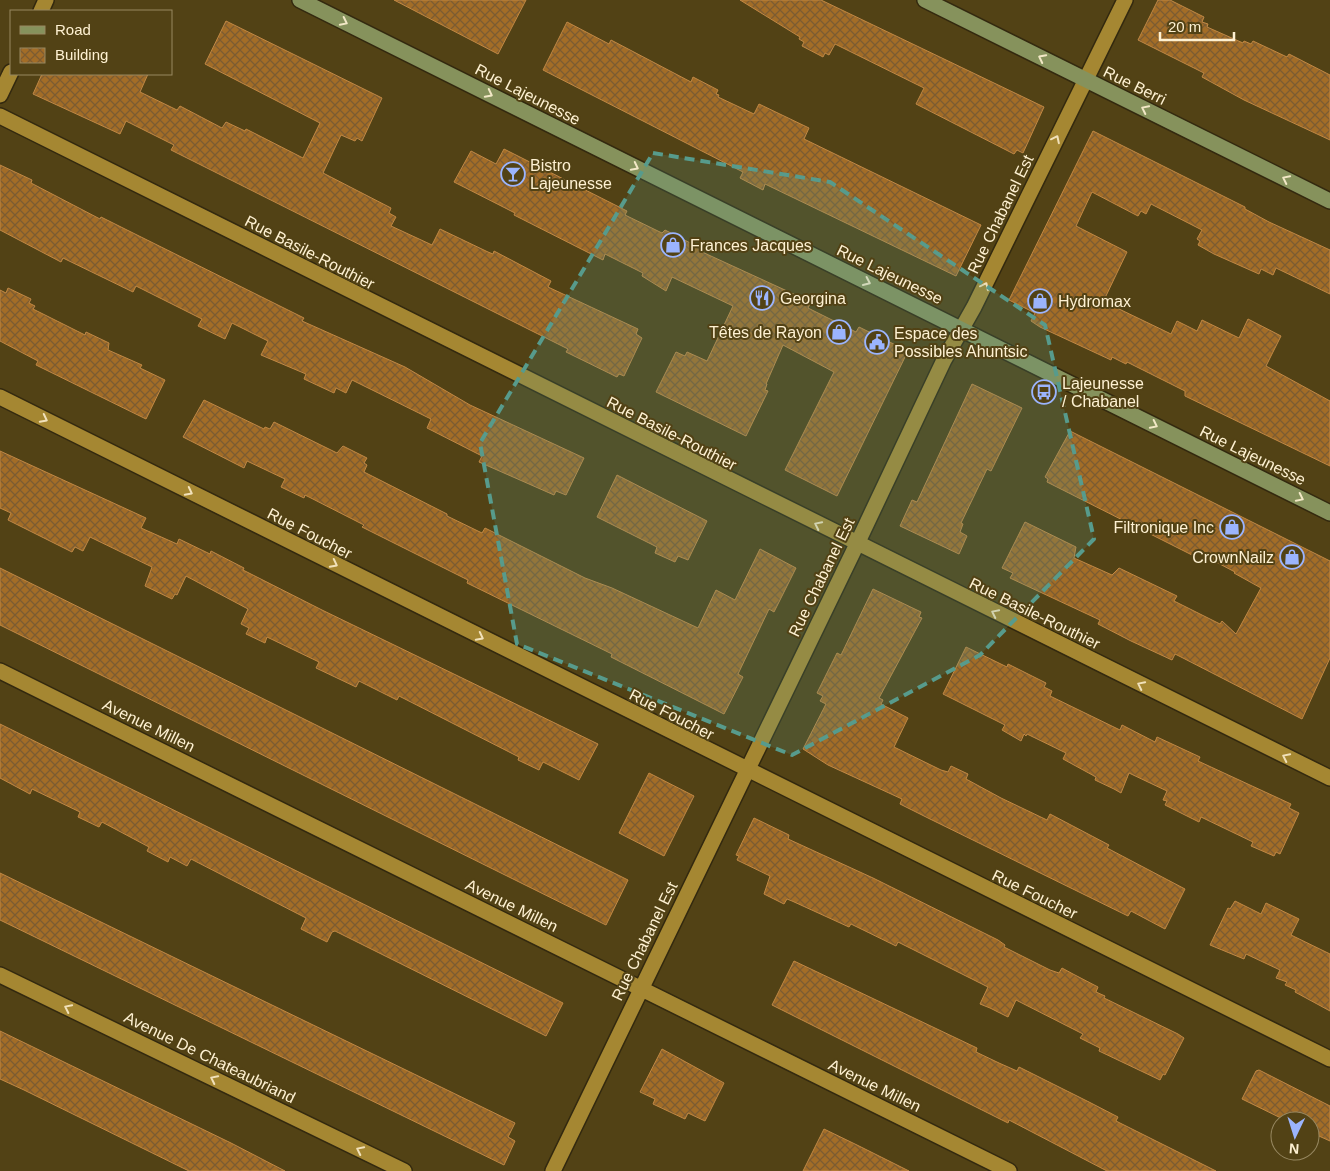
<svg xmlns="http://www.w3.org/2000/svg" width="1330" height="1171" viewBox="0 0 1330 1171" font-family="Helvetica,sans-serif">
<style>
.building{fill:url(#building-cross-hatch);stroke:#c08845}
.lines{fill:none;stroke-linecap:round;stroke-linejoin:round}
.minor-casing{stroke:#33290f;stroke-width:18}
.secondary-casing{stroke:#33290f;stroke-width:18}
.minor{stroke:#a58732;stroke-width:15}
.secondary{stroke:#86925c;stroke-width:15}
.oneway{stroke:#f2e8c6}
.oneway2{stroke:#f1e1ba}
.marked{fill:#579b8c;fill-opacity:0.2;stroke:#579b8c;stroke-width:4;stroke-dasharray:10 6;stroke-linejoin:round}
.labels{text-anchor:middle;stroke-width:4;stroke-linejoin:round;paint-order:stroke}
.street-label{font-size:16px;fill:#fef1d2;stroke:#524215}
.poi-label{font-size:16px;fill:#fef1d2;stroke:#524215;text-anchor:start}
</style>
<defs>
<pattern id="building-cross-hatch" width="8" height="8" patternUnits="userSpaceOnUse" patternTransform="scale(1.25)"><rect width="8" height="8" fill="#a36d27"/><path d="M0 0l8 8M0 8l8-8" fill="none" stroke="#7c5c32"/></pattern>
</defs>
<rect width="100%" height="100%" fill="#524215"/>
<path class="building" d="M 394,0 L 526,0 L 498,54 Z
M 740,0 L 821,0 L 1044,107 L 1023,153 L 1017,150 L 1014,154 L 916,104 L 924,88 L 835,44 L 829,55 L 825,53 L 823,57 L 802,46 L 804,42 L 799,39 L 800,37 Z
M 1158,0 L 1170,0 L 1204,17 L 1202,22 L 1208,24 L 1207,27 L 1243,43 L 1244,41 L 1251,44 L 1253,41 L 1287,57 L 1289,54 L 1330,75 L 1330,140 L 1244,100 L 1202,77 L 1204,73 L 1138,40 Z
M 226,21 L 382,98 L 362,141 L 357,138 L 355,141 L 341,135 L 323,173 L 391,208 L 389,213 L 396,217 L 391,226 L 432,245 L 440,229 L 488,252 L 493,254 L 494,251 L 551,281 L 548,287 L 638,329 L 636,334 L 642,338 L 624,376 L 619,374 L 617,377 L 566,352 L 568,349 L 191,160 L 171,150 L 174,145 L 126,121 L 120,134 L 33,94 L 42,74 L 148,74 L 140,92 L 177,110 L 180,106 L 222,128 L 226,122 L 245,131 L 246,129 L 303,158 L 320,123 L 205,64 Z
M 567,22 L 609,44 L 611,40 L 691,82 L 693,77 L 718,90 L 716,94 L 719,95 L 718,97 L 754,114 L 759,104 L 809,128 L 804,139 L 981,225 L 956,276 L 765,184 L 763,190 L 740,178 L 743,172 L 543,70 Z
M 1093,131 L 1245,207 L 1245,209 L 1269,222 L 1330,250 L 1330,294 L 1276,268 L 1273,275 L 1261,269 L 1259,274 L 1214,254 L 1198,245 L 1200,241 L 1197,239 L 1202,230 L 1151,204 L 1146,214 L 1141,211 L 1138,216 L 1092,192 L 1076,226 L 1127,252 L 1104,300 L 1117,306 L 1117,308 L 1171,334 L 1177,321 L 1197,331 L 1202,320 L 1239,338 L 1248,319 L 1281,336 L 1266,366 L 1330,401 L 1330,466 L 1185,396 L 1185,391 L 1127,362 L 1126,364 L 1112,357 L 1111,360 L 1040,327 L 1031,321 L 1035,313 L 1009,300 Z
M 504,149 L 627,211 L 625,215 L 662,233 L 665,230 L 702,249 L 700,251 L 811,302 L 808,308 L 856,332 L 859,327 L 908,351 L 837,496 L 785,470 L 834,372 L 783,345 L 766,384 L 767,384 L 765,390 L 768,391 L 746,436 L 656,392 L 676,352 L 685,356 L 687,352 L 707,361 L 733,306 L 672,277 L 666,291 L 642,276 L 643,273 L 605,254 L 603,260 L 514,215 L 515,213 L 454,182 L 471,151 L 496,164 Z
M 0,165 L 32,180 L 31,183 L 100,219 L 101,217 L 127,230 L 304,318 L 302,321 L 405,367 L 470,405 L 584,458 L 566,495 L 556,491 L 554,495 L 479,462 L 482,456 L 427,428 L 431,419 L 352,380 L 346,393 L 336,388 L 334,393 L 304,379 L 306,374 L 261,355 L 268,341 L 232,323 L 225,339 L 198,326 L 202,319 L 136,286 L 133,292 L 63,258 L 61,262 L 0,230 Z
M 8,288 L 31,299 L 29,303 L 35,306 L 33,309 L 85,335 L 86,332 L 109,343 L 108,350 L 142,365 L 140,368 L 165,380 L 146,419 L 36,365 L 38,361 L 0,341 L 0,290 L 6,293 Z
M 972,384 L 1022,408 L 991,471 L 987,469 L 961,523 L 963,524 L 960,532 L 967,536 L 959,554 L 900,526 L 912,500 L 917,502 Z
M 204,400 L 264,429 L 265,427 L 270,429 L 274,422 L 337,453 L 343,446 L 367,458 L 364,463 L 367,465 L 364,472 L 447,514 L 447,516 L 482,533 L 485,528 L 585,578 L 612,588 L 698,628 L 716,590 L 735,600 L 760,549 L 796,568 L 774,612 L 769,609 L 738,674 L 743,677 L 724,714 L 611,657 L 612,654 L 467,583 L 468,580 L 362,527 L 364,525 L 305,495 L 304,498 L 281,487 L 285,479 L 247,461 L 244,468 L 183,437 Z
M 1070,431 L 1330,561 L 1330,658 L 1302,719 L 1181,657 L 1175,654 L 1172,660 L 1131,641 L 1098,624 L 1100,620 L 1010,578 L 1013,573 L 1002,568 L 1025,522 L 1076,547 L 1074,558 L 1112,575 L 1119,568 L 1177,596 L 1174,601 L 1220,624 L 1222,621 L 1236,634 L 1261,588 L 1234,573 L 1235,572 L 1197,552 L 1194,556 L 1047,482 L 1048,479 L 1045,477 Z
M 0,451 L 146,518 L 141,528 L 177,544 L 179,539 L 210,554 L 211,551 L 244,568 L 243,570 L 322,610 L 598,744 L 579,780 L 543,762 L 539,770 L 518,760 L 519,757 L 399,696 L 397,700 L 359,681 L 356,687 L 316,668 L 319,662 L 267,637 L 265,643 L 246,634 L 249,628 L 241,624 L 248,609 L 186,576 L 177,595 L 175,594 L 172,599 L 145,586 L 152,567 L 90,537 L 83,551 L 75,547 L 72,552 L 8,520 L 11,513 L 0,508 Z
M 617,475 L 707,521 L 688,560 L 678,556 L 675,562 L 655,553 L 657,547 L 597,517 Z
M 0,568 L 628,880 L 606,925 L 0,625 Z
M 873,589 L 921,612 L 919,617 L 922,618 L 879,698 L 883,700 L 881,704 L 908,718 L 894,747 L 941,770 L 948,772 L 951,766 L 968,774 L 966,779 L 1001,798 L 1047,820 L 1050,814 L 1109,845 L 1107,848 L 1185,889 L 1165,929 L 1131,911 L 1128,916 L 930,819 L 900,804 L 902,799 L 828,765 L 803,749 L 826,704 L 820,701 L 823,696 L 817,693 L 837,653 L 841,655 Z
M 966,647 L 1007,667 L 1008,664 L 1046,683 L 1044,687 L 1052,691 L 1050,696 L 1120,730 L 1122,725 L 1155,742 L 1157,737 L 1200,757 L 1198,761 L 1291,804 L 1289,808 L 1299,813 L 1280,854 L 1276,852 L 1274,856 L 1251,846 L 1253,842 L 1201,817 L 1199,822 L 1165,805 L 1167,801 L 1163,800 L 1167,791 L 1129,773 L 1121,793 L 1114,789 L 1095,780 L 1096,777 L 1063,759 L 1066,753 L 1027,734 L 1026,736 L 1024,734 L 1021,741 L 1002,730 L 1005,725 L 943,694 Z
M 0,724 L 563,1003 L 546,1036 L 335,931 L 332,932 L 327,942 L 301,929 L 306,918 L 191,859 L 187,866 L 170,857 L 168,862 L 147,851 L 149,847 L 102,822 L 99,827 L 78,817 L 80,812 L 32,789 L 30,794 L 0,778 Z
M 649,773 L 694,796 L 664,856 L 619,833 Z
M 754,818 L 789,835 L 788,839 L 873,878 L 998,940 L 1005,945 L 1004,947 L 1050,970 L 1059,973 L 1062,968 L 1073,974 L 1098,987 L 1096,992 L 1105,996 L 1104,998 L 1178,1034 L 1184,1038 L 1165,1075 L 1163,1074 L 1160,1080 L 1099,1051 L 1100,1048 L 1080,1038 L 1083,1034 L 1016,1000 L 1008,1017 L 990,1008 L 980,1004 L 988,987 L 898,942 L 896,946 L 851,924 L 849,927 L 792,901 L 787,899 L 784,904 L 764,894 L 770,876 L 737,860 L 739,856 L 736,855 Z
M 0,873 L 515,1123 L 508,1137 L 515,1141 L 504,1165 L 0,920 Z
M 1235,901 L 1261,914 L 1266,903 L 1299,919 L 1291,935 L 1330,954 L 1330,1011 L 1295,992 L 1296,990 L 1285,985 L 1287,982 L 1276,978 L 1280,970 L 1246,954 L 1244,959 L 1210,945 L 1228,908 L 1230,909 Z
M 794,961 L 977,1048 L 976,1052 L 999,1063 L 1017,1071 L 1019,1067 L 1089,1102 L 1118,1117 L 1116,1121 L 1216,1171 L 1107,1171 L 1009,1120 L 1008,1123 L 772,1005 Z
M 0,1031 L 231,1143 L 285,1171 L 189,1171 L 24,1090 L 0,1079 Z
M 662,1049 L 724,1083 L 705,1121 L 688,1113 L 685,1119 L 653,1104 L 655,1099 L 640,1092 Z
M 1259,1070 L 1330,1106 L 1330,1141 L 1310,1132 L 1310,1121 L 1287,1121 L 1242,1099 L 1256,1071 Z
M 824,1129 L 857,1145 L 909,1171 L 803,1171 Z"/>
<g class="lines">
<g class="minor-casing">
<path id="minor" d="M 41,11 L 46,0
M 0,95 L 11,72
M 0,116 L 1330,778
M 0,397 L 1330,1059
M 0,671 L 1009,1171
M 0,975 L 404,1171
M 553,1171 L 857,544 L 944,360 L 974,307 L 1125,0"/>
</g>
<g class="secondary-casing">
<path id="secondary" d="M 300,0 L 1330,513
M 925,0 L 1330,201"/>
</g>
<use href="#minor" class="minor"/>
<use href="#secondary" class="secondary"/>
</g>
<defs><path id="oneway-chevron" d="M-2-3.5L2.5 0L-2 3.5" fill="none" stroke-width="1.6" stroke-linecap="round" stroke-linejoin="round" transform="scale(1.25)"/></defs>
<g class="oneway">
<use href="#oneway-chevron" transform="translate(344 22) rotate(26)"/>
<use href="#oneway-chevron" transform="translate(1042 58) rotate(-153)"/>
<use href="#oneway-chevron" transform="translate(489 94) rotate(27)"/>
<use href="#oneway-chevron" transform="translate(1145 109) rotate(-154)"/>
<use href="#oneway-chevron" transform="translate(635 167) rotate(27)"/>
<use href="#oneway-chevron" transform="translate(1286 179) rotate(-154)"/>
<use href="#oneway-chevron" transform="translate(867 282) rotate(25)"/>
<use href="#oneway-chevron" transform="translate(1154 425) rotate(26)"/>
<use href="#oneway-chevron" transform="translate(1300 498) rotate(26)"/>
</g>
<g class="oneway2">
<use href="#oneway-chevron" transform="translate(1056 139) rotate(-64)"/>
<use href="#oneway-chevron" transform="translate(985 286) rotate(-64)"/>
<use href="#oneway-chevron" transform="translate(44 419) rotate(27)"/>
<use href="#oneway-chevron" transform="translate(189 492) rotate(27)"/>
<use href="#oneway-chevron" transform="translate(818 525) rotate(-154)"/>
<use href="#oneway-chevron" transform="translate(334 564) rotate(27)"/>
<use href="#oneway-chevron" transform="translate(995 613) rotate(-154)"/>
<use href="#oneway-chevron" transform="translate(480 637) rotate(27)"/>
<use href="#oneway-chevron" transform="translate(1141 685) rotate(-154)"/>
<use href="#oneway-chevron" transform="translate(1286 757) rotate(-154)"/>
<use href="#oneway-chevron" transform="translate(68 1008) rotate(-154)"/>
<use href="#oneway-chevron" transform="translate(214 1079) rotate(-154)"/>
<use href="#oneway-chevron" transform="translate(360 1150) rotate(-154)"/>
</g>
<path class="marked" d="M 653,153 L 830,182 L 1045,325 L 1094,539 L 980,655 L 792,755 L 517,644 L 480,443 Z"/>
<defs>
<g id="bar-ring" transform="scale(1.25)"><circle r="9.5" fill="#524215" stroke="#9bb4fd" stroke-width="1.5"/><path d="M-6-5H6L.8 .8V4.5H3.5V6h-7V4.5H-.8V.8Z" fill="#9bb4fd"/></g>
<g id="shop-ring" transform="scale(1.25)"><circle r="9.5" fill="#524215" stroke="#9bb4fd" stroke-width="1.5"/><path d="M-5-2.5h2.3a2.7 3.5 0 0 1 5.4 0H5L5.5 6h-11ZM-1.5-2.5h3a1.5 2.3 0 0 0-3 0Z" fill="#9bb4fd"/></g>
<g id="restaurant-ring" transform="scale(1.25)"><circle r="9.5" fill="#524215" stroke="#9bb4fd" stroke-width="1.5"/><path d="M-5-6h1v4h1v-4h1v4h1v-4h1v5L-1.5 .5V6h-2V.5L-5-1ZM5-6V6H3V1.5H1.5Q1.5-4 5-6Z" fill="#9bb4fd"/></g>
<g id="civic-ring" transform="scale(1.25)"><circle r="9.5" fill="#524215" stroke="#9bb4fd" stroke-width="1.5"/><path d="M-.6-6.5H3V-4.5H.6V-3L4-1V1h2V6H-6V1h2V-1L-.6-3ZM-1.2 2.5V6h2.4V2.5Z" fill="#9bb4fd"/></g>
<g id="bus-ring" transform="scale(1.25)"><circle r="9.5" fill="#524215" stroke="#9bb4fd" stroke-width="1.5"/><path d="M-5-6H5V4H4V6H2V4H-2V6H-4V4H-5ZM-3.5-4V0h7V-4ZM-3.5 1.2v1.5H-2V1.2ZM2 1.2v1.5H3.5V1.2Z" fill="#9bb4fd"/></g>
</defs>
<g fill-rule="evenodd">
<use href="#bar-ring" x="513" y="174"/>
<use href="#shop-ring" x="673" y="245"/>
<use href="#restaurant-ring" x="762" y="298"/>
<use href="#shop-ring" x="1040" y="301"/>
<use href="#shop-ring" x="839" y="332"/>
<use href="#civic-ring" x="877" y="342"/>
<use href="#bus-ring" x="1044" y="392"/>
<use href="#shop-ring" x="1232" y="527"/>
<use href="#shop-ring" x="1292" y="557"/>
</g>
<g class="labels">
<g class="street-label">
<text transform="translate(1135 85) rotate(26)" y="6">Rue Berri</text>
<text transform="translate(528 94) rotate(27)" y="6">Rue Lajeunesse</text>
<text transform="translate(1000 214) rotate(-64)" y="6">Rue Chabanel Est</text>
<text transform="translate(310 252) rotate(27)" y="6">Rue Basile-Routhier</text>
<text transform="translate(890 274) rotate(26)" y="6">Rue Lajeunesse</text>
<text transform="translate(672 433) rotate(27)" y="6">Rue Basile-Routhier</text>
<text transform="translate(1253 455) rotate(26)" y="6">Rue Lajeunesse</text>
<text transform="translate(310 533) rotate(27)" y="6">Rue Foucher</text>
<text transform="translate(821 577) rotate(-64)" y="6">Rue Chabanel Est</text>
<text transform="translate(1035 613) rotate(26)" y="6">Rue Basile-Routhier</text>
<text transform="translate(672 714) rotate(27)" y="6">Rue Foucher</text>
<text transform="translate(149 725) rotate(26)" y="6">Avenue Millen</text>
<text transform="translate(1035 894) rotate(26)" y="6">Rue Foucher</text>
<text transform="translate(512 905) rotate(26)" y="6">Avenue Millen</text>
<text transform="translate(644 941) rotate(-64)" y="6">Rue Chabanel Est</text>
<text transform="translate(210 1057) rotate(26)" y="6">Avenue De Chateaubriand</text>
<text transform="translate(875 1085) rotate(26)" y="6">Avenue Millen</text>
</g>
<g class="poi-label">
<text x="530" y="171">Bistro<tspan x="530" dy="18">Lajeunesse</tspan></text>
<text x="690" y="251">Frances Jacques</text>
<text x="780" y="304">Georgina</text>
<text x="1058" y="307">Hydromax</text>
<text x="822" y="338" text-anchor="end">Têtes de Rayon</text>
<text x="894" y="339">Espace des<tspan x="894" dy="18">Possibles Ahuntsic</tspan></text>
<text x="1062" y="389">Lajeunesse<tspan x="1062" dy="18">/ Chabanel</tspan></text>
<text x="1214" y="533" text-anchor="end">Filtronique Inc</text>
<text x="1274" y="563" text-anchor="end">CrownNailz</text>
</g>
</g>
<rect x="10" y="10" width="162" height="65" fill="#524215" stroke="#978861"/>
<rect x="20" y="26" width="25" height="8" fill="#86925c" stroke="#978861"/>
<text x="55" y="35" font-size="15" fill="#fef1d2">Road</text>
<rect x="20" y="48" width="25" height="15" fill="url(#building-cross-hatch)" stroke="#978861"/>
<text x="55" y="60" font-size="15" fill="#fef1d2">Building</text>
<g transform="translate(1295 1136) rotate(184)"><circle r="24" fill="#524215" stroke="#978861"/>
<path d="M0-4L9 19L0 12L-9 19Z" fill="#9bb4fd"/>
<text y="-8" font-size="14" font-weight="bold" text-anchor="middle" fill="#fef1d2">N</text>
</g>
<path d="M1160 32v8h74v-8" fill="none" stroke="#fef1d2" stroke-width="2.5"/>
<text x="1168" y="32" font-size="15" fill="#fef1d2" stroke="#524215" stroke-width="4" paint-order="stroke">20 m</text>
</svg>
